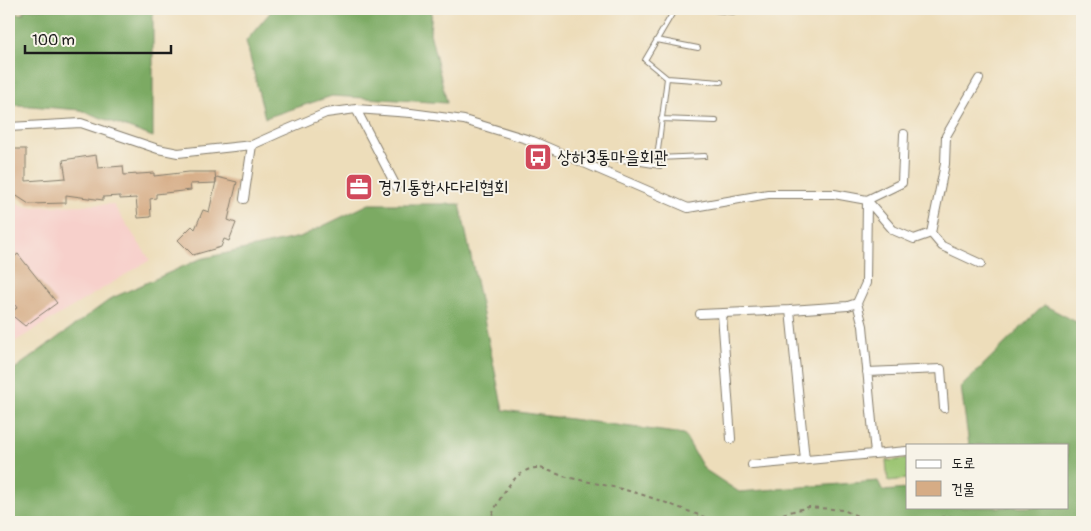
<svg xmlns="http://www.w3.org/2000/svg" width="1091" height="531" viewBox="0 0 1091 531" font-family="Pangolin,'Poor Story',sans-serif">
<style>
.built{fill:#f7d0cb}
.green{fill:#9bc572;stroke:#5c7047}
.forest{fill:#7caa64;stroke:#4c6340}
.building{fill:#d6ac85}
.lines{fill:none;stroke-linecap:round;stroke-linejoin:round}
.lane-casing{stroke:#847c6b;stroke-width:6}
.street-casing{stroke:#847c6b;stroke-width:10}
.path{stroke:#847c6b;stroke-width:2;stroke-dasharray:4 4;stroke-linecap:butt}
.lane{stroke:#fff;stroke-width:4}
.street{stroke:#fff;stroke-width:8}
.labels{text-anchor:middle;stroke-width:4;stroke-linejoin:round;paint-order:stroke}
.poi-label{font-size:18px;fill:#1c1c1c;stroke:#f7f3e8;text-anchor:start}
</style>
<rect width="100%" height="100%" fill="#f7f3e8"/>
<filter id="ink" filterUnits="userSpaceOnUse"><feTurbulence type="fractalNoise" baseFrequency=".02" numOctaves="2"/><feDisplacementMap in="SourceGraphic" scale="10" xChannelSelector="R" yChannelSelector="G"/><feConvolveMatrix kernelMatrix="1 2 1 2 8 2 1 2 1" color-interpolation-filters="sRGB"/></filter>
<filter id="wash" filterUnits="userSpaceOnUse"><feTurbulence type="fractalNoise" baseFrequency=".0096" numOctaves="4" result="noise"/><feDisplacementMap in="SourceGraphic" scale="20" xChannelSelector="R" yChannelSelector="G"/><feGaussianBlur stdDeviation="1.12" result="paint"/><feColorMatrix in="noise" values="0 0 0 0 0 0 0 0 0 0 0 0 0 0 0 0 0 1.4 0 .05"/><feComposite in="paint" operator="in"/></filter>
<g filter="url(#wash)">
<rect width="100%" height="100%" fill="#edddba"/>
<path class="built" d="M 9,200 L 27,207 L 113,204 L 150,260 L 9,345 Z"/>
<path class="green" d="M 907,459 L 907,479 L 888,481 L 886,461 Z"/>
<path class="forest" d="M 25,9 L 153,9 L 153,137 L 80,110 L 18,105 L 9,107 L 9,13 L 23,14 Z
M 273,9 L 432,9 L 430,33 L 447,103 L 332,96 L 265,118 L 246,41 Z
M 369,204 L 460,204 L 503,410 L 684,434 L 704,469 L 739,492 L 878,481 L 883,491 L 907,489 L 907,507 L 1067,507 L 1067,445 L 969,445 L 961,387 L 1044,305 L 1082,325 L 1082,522 L 9,522 L 9,373 L 112,298 L 200,259 L 300,237 Z"/>
<g id="blocks">
<path class="building" d="M 9,149 L 26,149 L 26,181 L 66,178 L 63,160 L 96,155 L 98,168 L 123,166 L 124,175 L 154,173 L 154,176 L 189,172 L 215,172 L 216,183 L 190,184 L 191,190 L 156,194 L 156,198 L 150,199 L 151,217 L 138,218 L 136,198 L 120,199 L 120,196 L 103,197 L 103,200 L 66,195 L 66,203 L 29,204 L 9,191 Z
M 217,177 L 237,182 L 228,220 L 236,223 L 229,241 L 224,239 L 221,247 L 193,255 L 178,240 L 192,226 L 195,229 L 203,210 L 209,212 Z
M 18,254 L 57,303 L 25,326 L 9,313 L 17,308 L 9,296 L 9,261 Z"/>
</g>
</g>
<g filter="url(#ink)">
<use href="#blocks" fill-opacity="0" stroke="#847c6b" stroke-width="1"/>
<g class="lines">
<g class="lane-casing">
<path id="lane" d="M 704,9 L 733,12
M 657,40 L 698,48
M 667,78 L 721,82
M 661,119 L 716,121
M 568,154 L 591,155 L 660,166 L 657,158 L 667,78 L 645,60 L 675,9
M 657,158 L 705,156"/>
</g>
<g class="street-casing">
<path id="street" d="M 356,109 L 396,186
M 9,127 L 81,123 L 158,149 L 178,153 L 252,145 L 281,132 L 326,113 L 356,109 L 411,113 L 464,120 L 533,141 L 688,208 L 768,194 L 834,194 L 867,200
M 244,199 L 252,145
M 867,200 L 866,283 L 857,303 L 863,326 L 875,454
M 867,200 L 893,230 L 914,239 L 931,233 L 945,164 L 946,136 L 979,79
M 867,200 L 902,183 L 904,134
M 931,233 L 942,246 L 981,264
M 700,314 L 790,310
M 722,314 L 731,439
M 867,372 L 941,369 L 944,408
M 805,460 L 790,310 L 848,306 L 857,303
M 752,465 L 907,451"/>
</g>
<path class="path" d="M 489,522 C 496,505 510,475 530,469 C 541,465 553,473 563,476 C 591,483 619,487 646,496 C 665,502 685,510 704,517 L 707,522
M 725,522 L 730,520 L 743,522
M 752,522 L 809,507 L 843,510 L 860,517 L 877,518 L 885,522
M 926,522 C 930,521 933,519 937,518 C 947,515 970,517 979,522"/>
<use href="#lane" class="lane"/>
<use href="#street" class="street"/>
</g>
</g>
<defs>
<g id="bus-square" transform="scale(1.4375)"><rect x="-9" y="-9" width="18" height="18" rx="4" fill="#d1495b" stroke="#f7f3e8"/><path d="M-5-6H5V4H4V6H2V4H-2V6H-4V4H-5ZM-3.5-4V0h7V-4ZM-3.5 1.2v1.5H-2V1.2ZM2 1.2v1.5H3.5V1.2Z" fill="#fff"/></g>
<g id="office-square" transform="scale(1.4375)"><rect x="-9" y="-9" width="18" height="18" rx="4" fill="#d1495b" stroke="#f7f3e8"/><path d="M-6-3h4V-5.5h4V-3h4V5H-6ZM-1-4.5V-3h2v-1.5ZM-6 0V1H6V0Z" fill="#fff"/></g>
</defs>
<g fill-rule="evenodd">
<use href="#bus-square" x="538" y="157"/>
<use href="#office-square" x="359" y="187"/>
</g>
<g class="labels">
<g class="poi-label">
<text x="557" y="163">상하3통마을회관</text>
<text x="378" y="193">경기통합사다리협회</text>
</g>
</g>
<rect width="1091" height="531" fill="none" stroke="#f7f3e8" stroke-width="30"/>
<rect x="906" y="444" width="162" height="65" fill="#f7f3e8" stroke="#9f9d96"/>
<rect x="916" y="460" width="25" height="8" fill="#ffffff" stroke="#9f9d96"/>
<text x="951" y="468" font-size="15" fill="#1c1c1c">도로</text>
<rect x="916" y="481" width="25" height="15" fill="#d6ac85" stroke="#9f9d96"/>
<text x="951" y="494" font-size="15" fill="#1c1c1c">건물</text>
<path d="M25 45v8h146v-8" fill="none" stroke="#1c1c1c" stroke-width="2.5"/>
<text x="32" y="45" font-size="15" fill="#1c1c1c" stroke="#f7f3e8" stroke-width="4" paint-order="stroke">100 m</text>
</svg>
